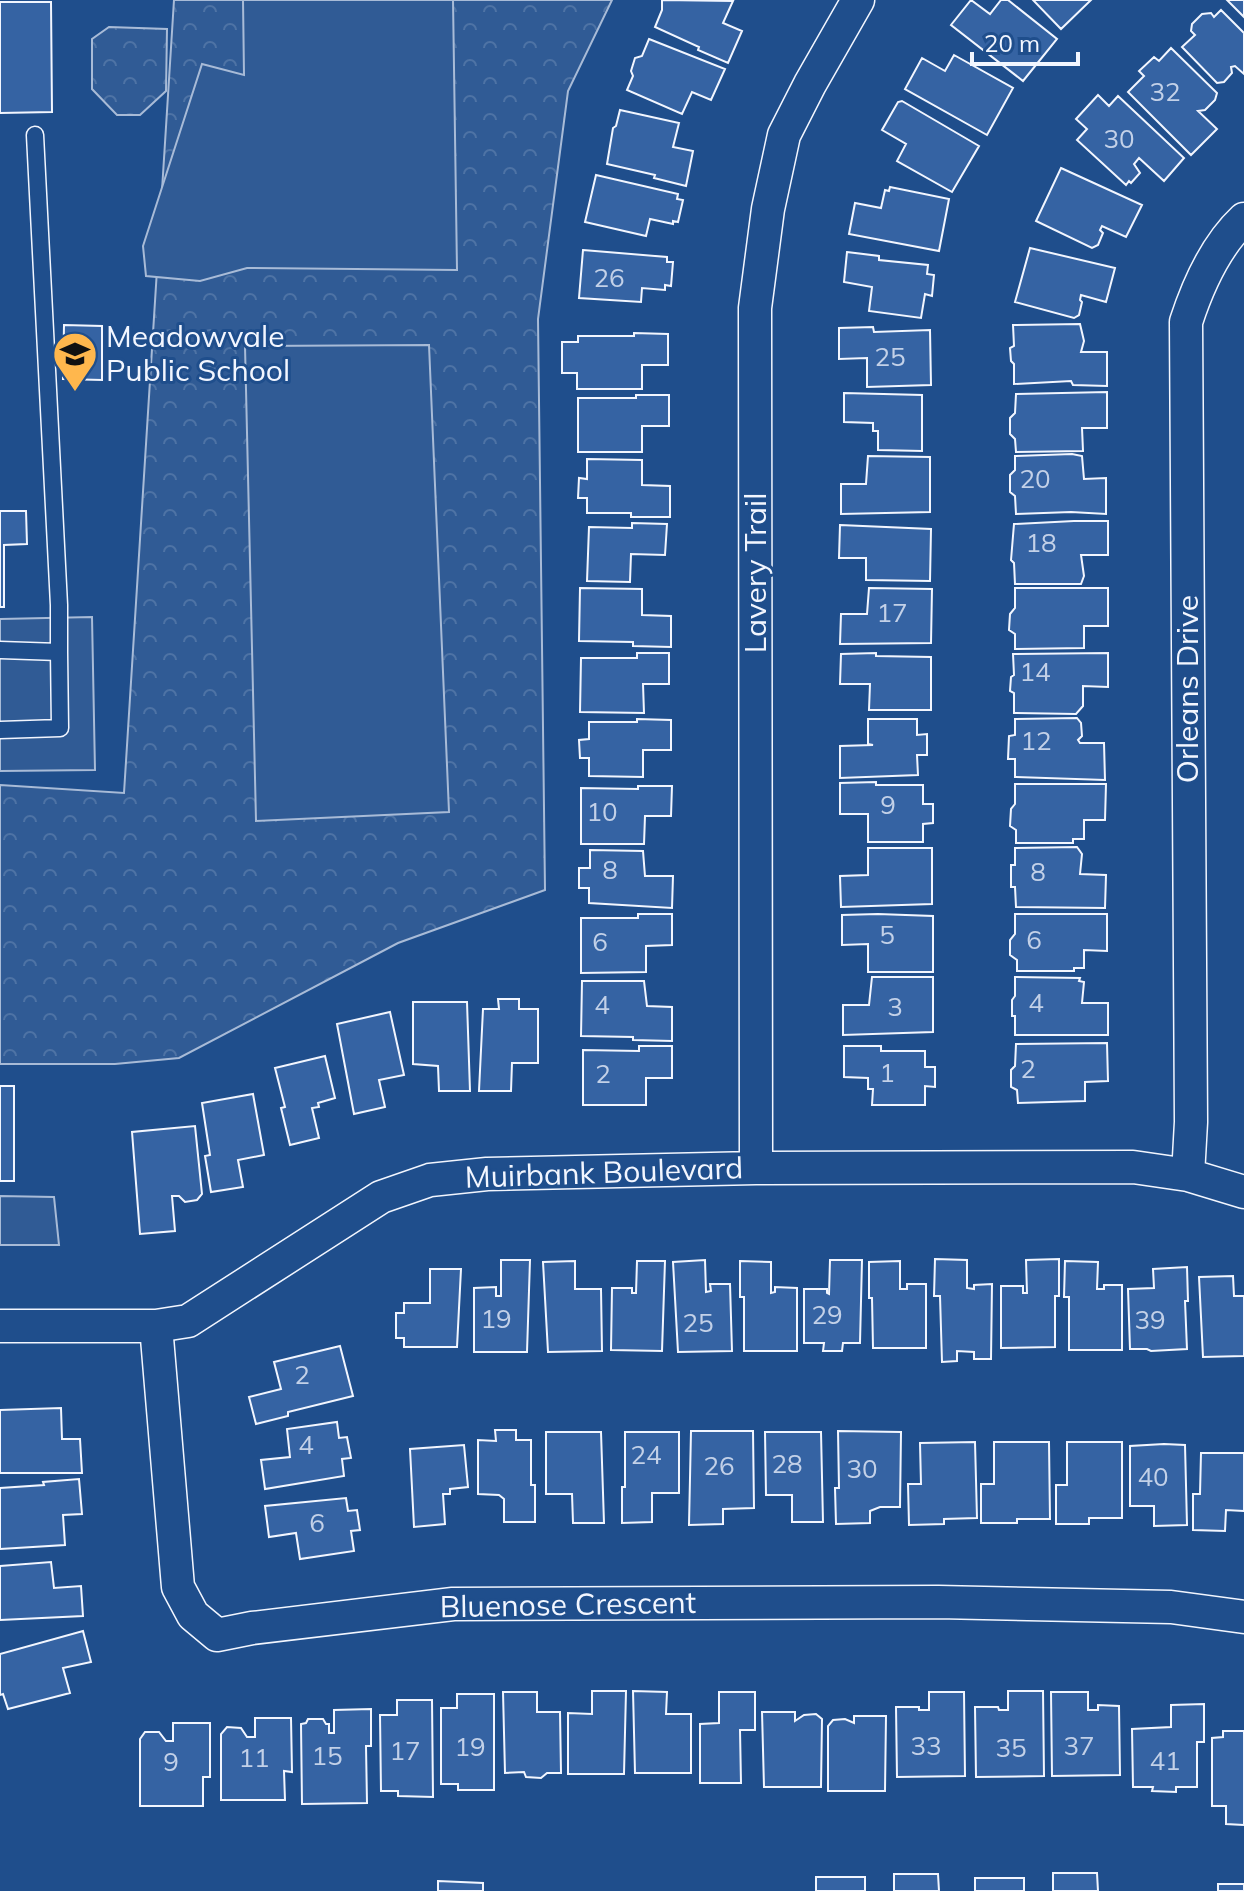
<svg xmlns="http://www.w3.org/2000/svg" width="1244" height="1891" viewBox="0 0 1244 1891" font-family="Mulish,sans-serif">
<style>
.forest{fill:url(#forest-crowns);stroke:#a8bbd7;stroke-width:2}
.pitch{fill:#305b95;stroke:#a8bbd7;stroke-width:2}
.building{fill:#3563a3;stroke:#f2f6ff;stroke-width:2}
.lines{fill:none;stroke-linecap:round;stroke-linejoin:round}
.service-casing{stroke:#f2f6ff;stroke-width:19}
.minor-casing{stroke:#f2f6ff;stroke-width:35}
.service{stroke:#1f4e8c;stroke-width:16}
.minor{stroke:#1f4e8c;stroke-width:32}
.labels{text-anchor:middle;stroke-width:6;stroke-linejoin:round;paint-order:stroke}
.number-label{font-size:26px;fill:#c3d1e8}
.poi-label{font-size:30px;fill:#f2f6ff;stroke:#1f4e8c;text-anchor:start}
.street-label{font-size:30px;fill:#f2f6ff;stroke:#1f4e8c}
</style>
<defs>
<pattern id="forest-crowns" width="20" height="18" patternUnits="userSpaceOnUse" patternTransform="scale(2)"><rect width="20" height="18" fill="#305b95"/><path d="M2 6a3 3 0 1 1 6 0M12 15a3 3 0 1 1 6 0" fill="none" stroke="#4e73a5"/></pattern>
</defs>
<rect width="100%" height="100%" fill="#1f4e8c"/>
<path class="forest" d="M 174,0 L 612,0 L 568,91 L 538,319 L 545,890 L 398,943 L 179,1058 L 115,1064 L 0,1064 L 0,785 L 124,793 Z
M 109,27 L 167,29 L 166,91 L 140,115 L 117,115 L 92,89 L 92,39 Z"/>
<path class="pitch" d="M 243,0 L 453,0 L 457,270 L 247,268 L 200,281 L 146,276 L 143,246 L 202,64 L 244,75 Z
M 429,345 L 449,812 L 256,821 L 245,346 Z
M 92,617 L 95,770 L 0,771 L 0,619 Z
M 0,1196 L 54,1197 L 59,1245 L 0,1245 Z"/>
<path class="building" d="M 662,0 L 733,1 L 723,23 L 742,31 L 728,63 L 698,50 L 699,47 L 655,27 L 662,10 Z
M 971,0 L 990,14 L 1001,0 L 1008,0 L 1057,39 L 1023,81 L 951,25 Z
M 1033,0 L 1091,0 L 1061,29 Z
M 1227,0 L 1244,0 L 1244,17 Z
M 0,2 L 51,2 L 52,112 L 0,113 Z
M 1221,10 L 1244,33 L 1244,74 L 1235,66 L 1231,67 L 1232,73 L 1224,82 L 1217,83 L 1182,47 L 1195,35 L 1191,31 L 1192,24 L 1202,14 L 1211,13 L 1214,17 Z
M 649,39 L 725,69 L 711,100 L 692,92 L 682,114 L 627,90 L 633,76 L 631,71 L 635,58 L 642,56 Z
M 1171,48 L 1217,93 L 1215,100 L 1205,110 L 1198,111 L 1217,129 L 1191,155 L 1128,92 L 1144,76 L 1139,71 L 1154,57 L 1159,61 Z
M 954,55 L 1013,88 L 987,135 L 905,89 L 922,58 L 945,71 Z
M 1098,95 L 1109,106 L 1118,96 L 1184,158 L 1164,181 L 1139,158 L 1134,164 L 1140,173 L 1131,183 L 1129,181 L 1126,185 L 1077,140 L 1087,129 L 1076,119 Z
M 902,101 L 979,146 L 952,192 L 897,161 L 906,144 L 882,130 L 898,102 Z
M 620,110 L 679,123 L 673,147 L 693,151 L 686,186 L 654,178 L 655,175 L 607,164 L 613,128 L 616,126 Z
M 1061,168 L 1142,205 L 1126,237 L 1102,226 L 1100,230 L 1103,233 L 1098,245 L 1092,248 L 1036,221 Z
M 596,175 L 678,194 L 677,199 L 683,200 L 678,222 L 673,221 L 673,224 L 650,219 L 646,236 L 585,222 Z
M 890,187 L 949,199 L 939,251 L 849,234 L 855,203 L 881,208 L 885,190 L 889,191 Z
M 1030,248 L 1115,268 L 1106,302 L 1081,295 L 1080,300 L 1082,302 L 1079,315 L 1074,318 L 1015,302 Z
M 583,250 L 667,257 L 667,262 L 673,262 L 671,286 L 665,285 L 665,290 L 642,288 L 641,302 L 579,298 Z
M 847,252 L 879,256 L 879,260 L 928,265 L 927,274 L 934,275 L 932,296 L 925,294 L 921,318 L 869,311 L 872,287 L 844,282 Z
M 1080,324 L 1084,341 L 1081,352 L 1107,352 L 1107,386 L 1073,385 L 1071,381 L 1014,384 L 1014,364 L 1011,361 L 1010,348 L 1014,346 L 1013,325 Z
M 64,325 L 102,326 L 102,380 L 63,379 Z
M 873,327 L 874,332 L 930,330 L 931,385 L 867,387 L 867,358 L 839,359 L 839,328 Z
M 634,333 L 668,334 L 668,365 L 642,365 L 642,389 L 577,389 L 577,373 L 562,373 L 562,342 L 578,342 L 578,336 L 634,336 Z
M 1107,392 L 1107,428 L 1082,428 L 1083,451 L 1016,452 L 1015,439 L 1010,434 L 1010,418 L 1015,413 L 1016,394 Z
M 844,393 L 922,395 L 922,451 L 878,450 L 878,431 L 873,431 L 873,423 L 844,422 Z
M 636,395 L 669,395 L 669,426 L 642,426 L 642,452 L 578,452 L 578,398 L 636,398 Z
M 1072,454 L 1082,456 L 1084,479 L 1106,478 L 1106,514 L 1071,512 L 1016,514 L 1015,496 L 1010,492 L 1010,475 L 1015,470 L 1015,456 Z
M 868,456 L 930,457 L 930,512 L 841,514 L 841,484 L 866,484 Z
M 587,459 L 642,460 L 642,485 L 670,486 L 670,517 L 631,517 L 631,513 L 587,513 L 587,498 L 578,498 L 579,478 L 587,479 Z
M 0,511 L 26,511 L 27,544 L 4,545 L 4,607 L 0,607 Z
M 1074,521 L 1108,521 L 1108,555 L 1081,555 L 1084,576 L 1081,584 L 1015,584 L 1014,563 L 1011,560 L 1014,524 Z
M 632,523 L 667,524 L 665,555 L 631,554 L 630,582 L 587,581 L 589,527 L 632,528 Z
M 840,525 L 931,529 L 930,581 L 866,580 L 866,558 L 839,558 Z
M 580,588 L 642,589 L 642,615 L 671,616 L 671,647 L 633,646 L 633,642 L 579,641 Z
M 869,588 L 932,589 L 931,643 L 840,644 L 841,614 L 867,614 Z
M 1015,588 L 1108,588 L 1108,626 L 1084,626 L 1084,648 L 1015,649 L 1015,634 L 1009,630 L 1010,614 L 1015,608 Z
M 637,653 L 669,653 L 669,684 L 643,684 L 644,713 L 580,712 L 581,658 L 637,658 Z
M 876,653 L 876,656 L 931,657 L 931,710 L 869,710 L 870,684 L 840,684 L 841,654 Z
M 1108,653 L 1108,687 L 1083,686 L 1083,706 L 1076,714 L 1014,713 L 1014,693 L 1010,691 L 1011,677 L 1014,675 L 1013,654 Z
M 1077,718 L 1081,723 L 1082,736 L 1078,740 L 1080,743 L 1104,743 L 1105,780 L 1015,777 L 1015,759 L 1008,759 L 1009,736 L 1015,735 L 1015,719 Z
M 637,719 L 671,720 L 671,750 L 643,750 L 643,777 L 589,776 L 589,758 L 580,758 L 579,740 L 589,739 L 589,722 L 637,722 Z
M 868,719 L 917,719 L 917,735 L 927,734 L 927,755 L 917,755 L 918,775 L 840,778 L 840,746 L 873,745 L 868,744 Z
M 876,782 L 876,785 L 923,785 L 923,804 L 933,804 L 933,823 L 923,824 L 923,842 L 868,842 L 868,814 L 840,814 L 840,783 Z
M 1015,784 L 1106,784 L 1105,820 L 1084,820 L 1084,839 L 1073,839 L 1073,843 L 1016,843 L 1016,830 L 1010,826 L 1011,809 L 1015,804 Z
M 638,786 L 672,786 L 671,816 L 645,816 L 644,844 L 581,844 L 581,788 L 638,789 Z
M 1077,847 L 1082,854 L 1080,874 L 1106,875 L 1105,908 L 1016,907 L 1015,887 L 1011,887 L 1011,865 L 1015,865 L 1015,848 Z
M 868,848 L 932,848 L 932,904 L 841,907 L 840,876 L 868,875 Z
M 590,850 L 643,851 L 645,876 L 673,876 L 672,908 L 589,903 L 589,888 L 579,888 L 579,868 L 590,868 Z
M 638,914 L 672,914 L 672,945 L 646,946 L 646,972 L 581,973 L 581,918 L 638,918 Z
M 878,914 L 933,916 L 933,972 L 868,972 L 868,944 L 842,945 L 842,915 Z
M 1015,914 L 1107,914 L 1107,951 L 1084,950 L 1084,968 L 1074,968 L 1074,971 L 1017,971 L 1017,960 L 1010,955 L 1010,940 L 1015,934 Z
M 872,977 L 933,977 L 933,1032 L 843,1035 L 843,1005 L 869,1005 Z
M 1015,977 L 1080,978 L 1079,981 L 1084,982 L 1082,1003 L 1108,1003 L 1108,1035 L 1015,1035 L 1015,1016 L 1012,1016 L 1012,1000 L 1015,996 Z
M 582,981 L 644,981 L 647,1006 L 672,1007 L 672,1041 L 633,1040 L 633,1037 L 581,1036 Z
M 498,999 L 519,999 L 519,1009 L 538,1009 L 538,1063 L 512,1063 L 511,1091 L 479,1091 L 483,1009 L 499,1009 Z
M 413,1002 L 467,1002 L 470,1091 L 439,1091 L 438,1066 L 413,1064 Z
M 390,1012 L 404,1075 L 379,1080 L 385,1107 L 354,1114 L 337,1024 Z
M 1107,1043 L 1108,1081 L 1085,1082 L 1085,1101 L 1018,1103 L 1017,1090 L 1011,1087 L 1011,1070 L 1015,1066 L 1016,1044 Z
M 639,1046 L 672,1046 L 672,1078 L 646,1078 L 646,1105 L 583,1105 L 583,1050 L 639,1051 Z
M 844,1046 L 881,1046 L 881,1051 L 925,1051 L 925,1067 L 935,1067 L 935,1087 L 925,1086 L 925,1105 L 872,1105 L 873,1089 L 868,1089 L 868,1078 L 844,1077 Z
M 325,1056 L 335,1098 L 318,1103 L 319,1107 L 312,1108 L 319,1138 L 290,1145 L 281,1108 L 285,1107 L 275,1068 Z
M 0,1086 L 14,1086 L 14,1181 L 0,1181 Z
M 253,1094 L 264,1155 L 238,1160 L 243,1187 L 211,1192 L 205,1156 L 210,1155 L 202,1103 Z
M 195,1126 L 202,1194 L 197,1200 L 185,1202 L 179,1196 L 172,1196 L 175,1231 L 140,1234 L 132,1132 Z
M 935,1259 L 967,1260 L 967,1288 L 974,1289 L 974,1285 L 992,1284 L 991,1359 L 974,1359 L 974,1352 L 957,1351 L 957,1361 L 942,1362 L 940,1296 L 934,1296 Z
M 1059,1259 L 1059,1296 L 1055,1296 L 1055,1347 L 1001,1348 L 1001,1286 L 1023,1286 L 1023,1293 L 1027,1293 L 1026,1260 Z
M 501,1260 L 530,1260 L 527,1352 L 474,1352 L 474,1288 L 496,1287 L 496,1296 L 501,1296 Z
M 705,1260 L 706,1292 L 711,1291 L 710,1284 L 730,1284 L 732,1351 L 678,1352 L 673,1262 Z
M 830,1260 L 862,1260 L 860,1343 L 843,1343 L 842,1351 L 823,1351 L 824,1343 L 804,1343 L 804,1289 L 827,1289 L 827,1293 L 829,1294 Z
M 575,1261 L 575,1289 L 601,1289 L 602,1351 L 548,1352 L 543,1262 Z
M 637,1261 L 665,1261 L 662,1351 L 611,1350 L 612,1288 L 632,1288 L 632,1293 L 636,1293 Z
M 740,1261 L 771,1262 L 771,1293 L 775,1292 L 775,1287 L 797,1288 L 797,1351 L 744,1351 L 744,1297 L 740,1297 Z
M 900,1261 L 900,1289 L 907,1289 L 907,1284 L 926,1284 L 926,1348 L 873,1348 L 872,1298 L 869,1298 L 869,1262 Z
M 1065,1261 L 1098,1262 L 1097,1289 L 1104,1289 L 1104,1285 L 1122,1285 L 1122,1350 L 1069,1350 L 1069,1297 L 1064,1297 Z
M 1187,1267 L 1188,1301 L 1185,1301 L 1187,1349 L 1151,1351 L 1147,1349 L 1130,1349 L 1128,1289 L 1154,1288 L 1153,1269 Z
M 430,1269 L 461,1269 L 457,1347 L 404,1347 L 404,1338 L 396,1338 L 396,1313 L 404,1313 L 404,1303 L 430,1303 Z
M 1233,1276 L 1234,1296 L 1244,1296 L 1244,1356 L 1203,1357 L 1199,1277 Z
M 340,1346 L 353,1396 L 288,1412 L 288,1416 L 256,1424 L 249,1397 L 281,1389 L 274,1362 Z
M 61,1408 L 62,1439 L 80,1439 L 82,1473 L 0,1473 L 0,1410 Z
M 337,1422 L 339,1438 L 347,1437 L 351,1458 L 342,1459 L 344,1476 L 265,1489 L 261,1460 L 290,1457 L 287,1429 Z
M 495,1430 L 516,1430 L 516,1440 L 531,1440 L 531,1485 L 535,1485 L 535,1522 L 504,1522 L 504,1499 L 499,1495 L 478,1494 L 478,1440 L 496,1441 Z
M 691,1431 L 753,1431 L 754,1508 L 723,1509 L 723,1524 L 689,1525 Z
M 838,1431 L 901,1432 L 900,1507 L 880,1507 L 870,1511 L 870,1523 L 836,1524 L 835,1488 L 839,1488 Z
M 546,1432 L 601,1432 L 604,1523 L 573,1523 L 572,1494 L 546,1494 Z
M 625,1432 L 679,1432 L 679,1493 L 652,1493 L 652,1522 L 622,1523 L 622,1487 L 625,1487 Z
M 765,1432 L 821,1432 L 823,1522 L 792,1522 L 792,1495 L 766,1495 Z
M 975,1442 L 977,1518 L 944,1519 L 944,1524 L 909,1525 L 908,1484 L 921,1484 L 920,1443 Z
M 994,1442 L 1049,1442 L 1050,1519 L 1017,1519 L 1017,1523 L 981,1523 L 981,1484 L 994,1484 Z
M 1067,1442 L 1122,1442 L 1122,1518 L 1089,1518 L 1089,1524 L 1056,1524 L 1056,1485 L 1067,1485 Z
M 1164,1444 L 1185,1445 L 1187,1525 L 1154,1526 L 1154,1506 L 1130,1506 L 1130,1446 Z
M 464,1445 L 468,1487 L 450,1489 L 450,1494 L 443,1494 L 445,1524 L 414,1527 L 410,1449 Z
M 1201,1453 L 1244,1453 L 1244,1511 L 1226,1510 L 1225,1531 L 1193,1530 L 1193,1494 L 1200,1494 Z
M 79,1479 L 82,1514 L 63,1515 L 65,1545 L 0,1549 L 0,1488 L 44,1485 L 43,1482 Z
M 346,1498 L 348,1511 L 357,1510 L 360,1530 L 351,1531 L 354,1551 L 300,1559 L 296,1533 L 269,1537 L 265,1506 Z
M 51,1562 L 54,1588 L 81,1586 L 83,1616 L 0,1620 L 0,1566 Z
M 83,1631 L 91,1662 L 63,1668 L 70,1693 L 8,1709 L 3,1694 L 0,1695 L 0,1654 Z
M 592,1691 L 626,1691 L 624,1774 L 568,1774 L 568,1713 L 592,1714 Z
M 633,1691 L 667,1692 L 666,1714 L 691,1714 L 691,1773 L 635,1773 Z
M 1008,1691 L 1043,1691 L 1044,1776 L 976,1777 L 975,1707 L 998,1707 L 999,1710 L 1008,1710 Z
M 503,1692 L 537,1692 L 537,1712 L 560,1712 L 561,1773 L 547,1773 L 541,1778 L 526,1777 L 524,1772 L 505,1773 Z
M 719,1692 L 755,1692 L 755,1730 L 740,1730 L 741,1783 L 700,1783 L 700,1724 L 719,1723 Z
M 929,1692 L 964,1692 L 965,1776 L 897,1777 L 896,1707 L 919,1707 L 919,1710 L 929,1710 Z
M 1051,1692 L 1088,1692 L 1088,1710 L 1098,1710 L 1098,1705 L 1119,1706 L 1120,1775 L 1052,1776 Z
M 457,1694 L 494,1694 L 494,1790 L 458,1790 L 458,1784 L 441,1784 L 441,1708 L 457,1708 Z
M 397,1700 L 432,1700 L 433,1797 L 398,1796 L 398,1791 L 381,1791 L 380,1715 L 397,1715 Z
M 1204,1704 L 1204,1742 L 1197,1742 L 1197,1787 L 1176,1787 L 1176,1792 L 1152,1791 L 1153,1787 L 1133,1787 L 1132,1729 L 1171,1727 L 1171,1705 Z
M 371,1709 L 371,1746 L 366,1746 L 367,1803 L 302,1804 L 301,1724 L 306,1723 L 308,1719 L 323,1719 L 326,1724 L 329,1724 L 329,1733 L 334,1733 L 334,1710 Z
M 762,1712 L 795,1712 L 795,1721 L 804,1715 L 816,1714 L 822,1719 L 821,1787 L 764,1787 Z
M 854,1716 L 886,1716 L 885,1791 L 828,1791 L 828,1726 L 833,1720 L 845,1719 L 854,1723 Z
M 255,1718 L 291,1718 L 292,1772 L 284,1771 L 285,1800 L 221,1800 L 221,1734 L 227,1727 L 241,1728 L 247,1737 L 255,1737 Z
M 173,1723 L 210,1723 L 210,1777 L 203,1777 L 203,1806 L 140,1806 L 140,1739 L 145,1732 L 159,1732 L 166,1741 L 173,1741 Z
M 1223,1731 L 1244,1731 L 1244,1825 L 1226,1824 L 1226,1806 L 1212,1806 L 1212,1738 L 1223,1737 Z
M 1053,1873 L 1097,1873 L 1098,1891 L 1053,1891 Z
M 894,1874 L 938,1874 L 939,1891 L 894,1891 Z
M 816,1877 L 865,1877 L 865,1891 L 816,1891 Z
M 975,1878 L 1024,1878 L 1024,1891 L 975,1891 Z
M 438,1881 L 483,1883 L 483,1891 L 438,1891 Z
M 1218,1884 L 1244,1884 L 1244,1891 L 1218,1891 Z"/>
<g class="lines">
<g class="service-casing">
<path id="service" d="M 35,135 L 59,605 L 59,652
M 0,650 L 59,652 L 60,728 L 0,730"/>
</g>
<g class="minor-casing">
<path id="minor" d="M 756,1168 L 755,308 L 768,209 L 784,135 L 810,84 L 858,0
M 1188,1175 L 1191,1122 L 1186,322 C 1198,285 1215,246 1244,219
M 0,1326 L 156,1326 L 188,1321 L 381,1197 L 430,1180 L 487,1174 L 756,1168 L 1133,1167 L 1188,1175 L 1244,1192
M 156,1326 L 178,1587 L 193,1615 L 217,1635 L 252,1628 L 453,1604 L 938,1602 L 1171,1607 L 1244,1617"/>
</g>
<use href="#service" class="service"/>
<use href="#minor" class="minor"/>
</g>
<defs>
<g id="school-pin" transform="scale(2.3)"><path d="M0 17L-7.5 6A9.5 9.5 0 1 1 7.5 6Z" fill="#ffb74d" stroke="#1f4e8c"/><path d="M0-5L7-2L0 1L-7-2ZM-4 1L0 2.5L4 1V4Q0 6-4 4Z" fill="#111"/></g>
</defs>
<g fill-rule="evenodd">
<use href="#school-pin" x="75" y="354"/>
</g>
<g class="labels">
<g class="number-label">
<text x="1165" y="101">32</text>
<text x="1119" y="148">30</text>
<text x="609" y="287">26</text>
<text x="890" y="366">25</text>
<text x="1035" y="488">20</text>
<text x="1041" y="552">18</text>
<text x="892" y="622">17</text>
<text x="1035" y="681">14</text>
<text x="1036" y="750">12</text>
<text x="888" y="814">9</text>
<text x="602" y="821">10</text>
<text x="610" y="879">8</text>
<text x="1038" y="881">8</text>
<text x="887" y="944">5</text>
<text x="1034" y="949">6</text>
<text x="600" y="951">6</text>
<text x="1036" y="1012">4</text>
<text x="602" y="1014">4</text>
<text x="895" y="1016">3</text>
<text x="1028" y="1078">2</text>
<text x="887" y="1082">1</text>
<text x="603" y="1083">2</text>
<text x="827" y="1324">29</text>
<text x="496" y="1328">19</text>
<text x="1150" y="1329">39</text>
<text x="698" y="1332">25</text>
<text x="302" y="1384">2</text>
<text x="306" y="1454">4</text>
<text x="646" y="1464">24</text>
<text x="787" y="1473">28</text>
<text x="719" y="1475">26</text>
<text x="862" y="1478">30</text>
<text x="1153" y="1486">40</text>
<text x="317" y="1532">6</text>
<text x="926" y="1755">33</text>
<text x="1079" y="1755">37</text>
<text x="470" y="1756">19</text>
<text x="1011" y="1757">35</text>
<text x="405" y="1760">17</text>
<text x="327" y="1765">15</text>
<text x="254" y="1767">11</text>
<text x="1165" y="1770">41</text>
<text x="171" y="1771">9</text>
</g>
<g class="poi-label">
<text x="106" y="347">Meadowvale<tspan x="106" dy="34">Public School</tspan></text>
</g>
<g class="street-label">
<text transform="translate(756 573) rotate(-90)" y="10">Lavery Trail</text>
<text transform="translate(1188 689) rotate(-90)" y="10">Orleans Drive</text>
<text transform="translate(604 1173) rotate(-2)" y="10">Muirbank Boulevard</text>
<text transform="translate(568 1605) rotate(-1)" y="10">Bluenose Crescent</text>
</g>
</g>
<path d="M972 52v12h106v-12" fill="none" stroke="#f2f6ff" stroke-width="4"/>
<text x="984" y="52" font-size="24" fill="#f2f6ff" stroke="#1f4e8c" stroke-width="6" paint-order="stroke">20 m</text>
</svg>
